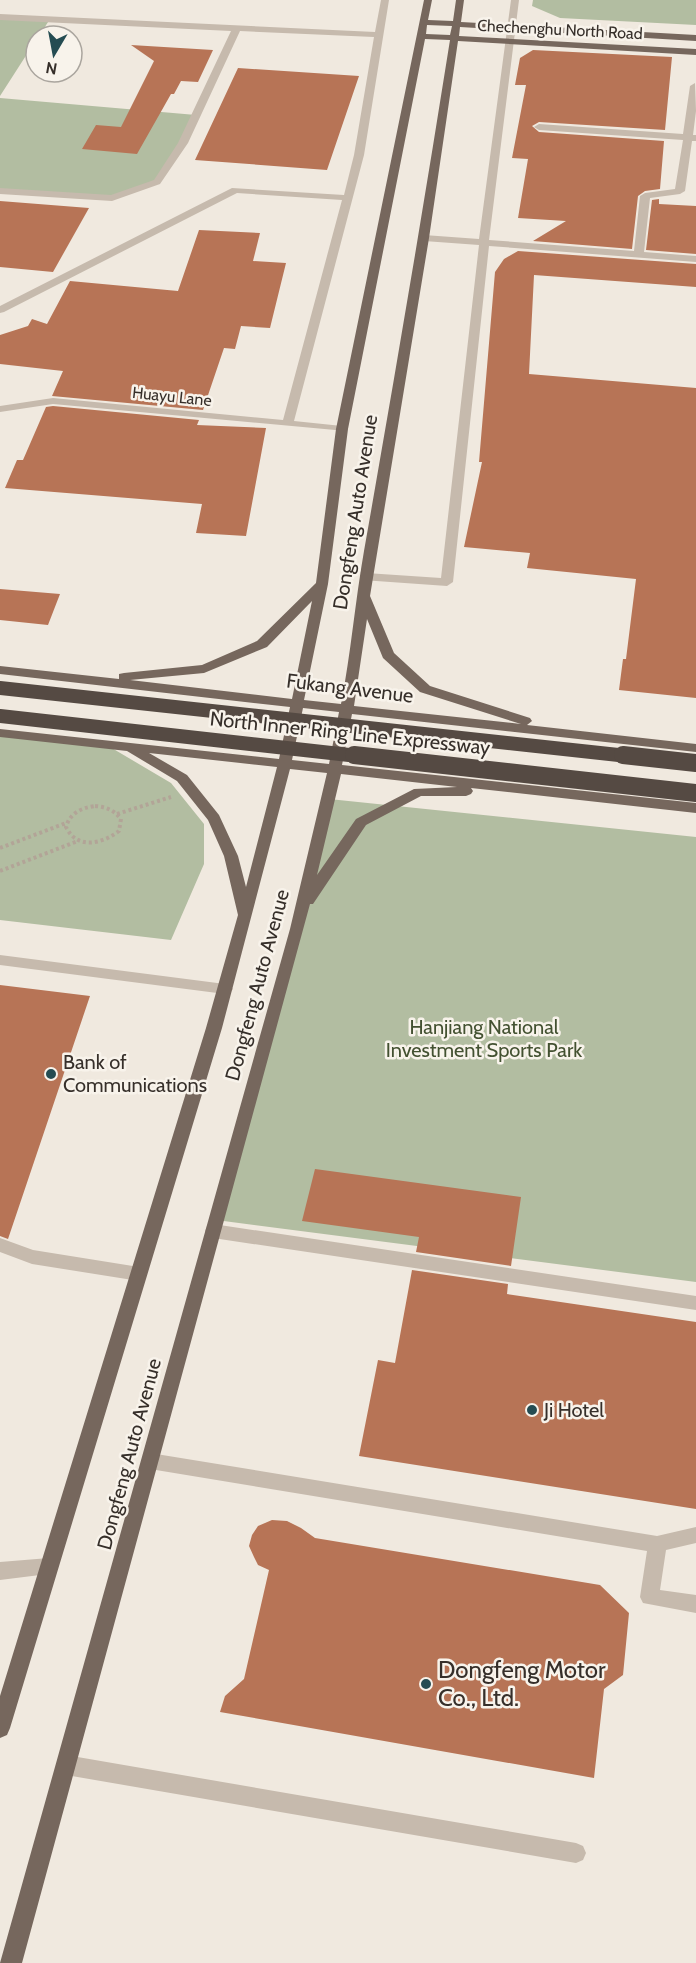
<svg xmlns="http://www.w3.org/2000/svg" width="696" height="1963" viewBox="0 0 696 1963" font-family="Cabin,sans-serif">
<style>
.green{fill:#b2bda1}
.building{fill:#b77456}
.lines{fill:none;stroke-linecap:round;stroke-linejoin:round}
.path{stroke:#b2a497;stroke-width:4;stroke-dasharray:3 3;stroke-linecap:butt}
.minor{fill:#c6baad;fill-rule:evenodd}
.major{fill:#76675d;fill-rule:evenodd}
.highway-bridge-far1{stroke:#554a43;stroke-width:14}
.highway-bridge{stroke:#554a43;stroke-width:18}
.poi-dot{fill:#254c52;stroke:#f8f3eb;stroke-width:2}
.labels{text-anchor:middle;stroke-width:5;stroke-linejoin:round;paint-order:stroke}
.far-street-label{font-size:16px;fill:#362f2a;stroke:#f8f3eb}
.street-label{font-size:20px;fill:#362f2a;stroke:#f8f3eb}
.park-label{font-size:20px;fill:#435131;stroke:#f8f3eb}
.poi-label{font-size:20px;fill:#362f2a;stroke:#f8f3eb;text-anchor:start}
.near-poi-label{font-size:24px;fill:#362f2a;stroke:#f8f3eb;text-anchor:start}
</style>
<rect width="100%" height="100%" fill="#f0e9df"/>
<path class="green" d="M 533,0 L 696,0 L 696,25 L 560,18 L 532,6 Z
M 0,17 L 50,19 L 39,36 L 36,36 L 36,40 L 0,96 Z
M 0,98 L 196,115 L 157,182 L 112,198 L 0,191 Z
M 0,733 L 105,744 L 171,783 L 204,824 L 204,864 L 171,940 L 0,920 Z
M 329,799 L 696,837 L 696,1282 L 216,1220 Z"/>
<path class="building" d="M 131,45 L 213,50 L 198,82 L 181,81 L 174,94 L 171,94 L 137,154 L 82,149 L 96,125 L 121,127 L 154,61 Z
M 533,50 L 672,57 L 665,130 L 539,122 L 532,126 L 539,132 L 664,141 L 660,189 L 645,191 L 638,196 L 632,249 L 533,241 L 566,221 L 518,218 L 528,159 L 512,158 L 526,85 L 515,85 L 520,58 Z
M 238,68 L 359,76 L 327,170 L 195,160 Z
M 659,199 L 659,204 L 696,206 L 696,254 L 646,250 L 652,200 Z
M 0,201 L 89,208 L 53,272 L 0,267 Z
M 199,230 L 260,233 L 253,261 L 286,263 L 270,328 L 241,326 L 235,349 L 224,348 L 203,410 L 52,396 L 63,371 L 0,364 L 0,335 L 28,326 L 32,319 L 47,324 L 70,281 L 178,291 Z
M 518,251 L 696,264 L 696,287 L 534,275 L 529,374 L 696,388 L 696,698 L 619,690 L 623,659 L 626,659 L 636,579 L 527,568 L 530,553 L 464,547 L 482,462 L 479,462 L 495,272 L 504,259 Z
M 53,406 L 199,420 L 197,425 L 266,428 L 246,536 L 196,533 L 202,504 L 5,488 L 17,460 L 23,460 L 46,407 Z
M 0,589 L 60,594 L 48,625 L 0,620 Z
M 0,985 L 90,996 L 8,1239 L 0,1236 Z
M 315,1169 L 521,1197 L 511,1266 L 416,1252 L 419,1237 L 302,1221 Z
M 412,1270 L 508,1284 L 507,1294 L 696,1322 L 696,1509 L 359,1456 L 378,1360 L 395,1363 Z
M 272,1520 L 287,1521 L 301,1528 L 315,1538 L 600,1585 L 629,1613 L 623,1675 L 604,1689 L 594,1778 L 220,1712 L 225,1696 L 244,1679 L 269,1570 L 258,1565 L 254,1557 L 249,1546 L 252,1535 L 258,1526 Z"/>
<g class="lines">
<path class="path" d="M 95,806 C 106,807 114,810 121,819 L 119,831 C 102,844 77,850 66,827 C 70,813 81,808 95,806 Z
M 117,814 L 171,797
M 0,848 L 66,823
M 0,871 L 78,841"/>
<path class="minor" d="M 381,0 L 389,0 L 364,155 L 294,421 L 342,426 L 346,427 L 346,431 L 53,404 L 0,412 L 0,406 L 53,398 L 283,420 L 342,200 L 237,193 L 4,312 L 0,313 L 0,306 L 232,188 L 344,195 L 354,155 L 374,37 L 240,31 L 188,143 L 160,184 L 112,201 L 0,194 L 0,188 L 111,195 L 154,180 L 178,143 L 231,31 L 0,20 L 0,14 L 375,32 Z
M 511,0 L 519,0 L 489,240 L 634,251 L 640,196 L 645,193 L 675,189 L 683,140 L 539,130 L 534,127 L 539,124 L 683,134 L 690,86 L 695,83 L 696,111 L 693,135 L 696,135 L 696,141 L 692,141 L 685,191 L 680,194 L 650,198 L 644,252 L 696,256 L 696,262 L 489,246 L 453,582 L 447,586 L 362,580 L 360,577 L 366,573 L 441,578 L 479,245 L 424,241 L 419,238 L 424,235 L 479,239 Z
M 0,955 L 225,984 L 230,985 L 233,989 L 230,993 L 225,994 L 0,965 Z
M 213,1224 L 696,1296 L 696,1310 L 213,1238 L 207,1236 L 205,1231 L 207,1226 Z
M 0,1238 L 33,1250 L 139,1267 L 145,1269 L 147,1274 L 145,1279 L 139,1281 L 32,1264 L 0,1252 Z
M 150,1453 L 657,1536 L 696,1527 L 696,1543 L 666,1550 L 660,1590 L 696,1595 L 696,1613 L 643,1603 L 640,1597 L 647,1551 L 150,1469 L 144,1467 L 141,1461 L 144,1455 Z
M 49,1558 L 56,1561 L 58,1567 L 56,1573 L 0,1580 L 0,1562 Z
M 66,1755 L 576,1843 L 583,1846 L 586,1853 L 583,1860 L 576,1863 L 66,1775 L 59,1772 L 56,1765 L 59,1758 Z"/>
<path class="major" d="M 424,0 L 432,0 L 428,20 L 453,21 L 456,0 L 464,0 L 461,22 L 696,35 L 696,41 L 460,27 L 459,36 L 696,49 L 696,55 L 458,41 L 429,238 L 370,596 L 394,653 L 430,686 L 530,718 L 532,721 L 527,725 L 696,744 L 696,752 L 352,714 L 342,765 L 696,803 L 696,813 L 471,788 L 473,791 L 471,794 L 466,796 L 421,796 L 366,825 L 313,904 L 310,904 L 22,1963 L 0,1963 L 290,929 L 327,773 L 290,769 L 222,1028 L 10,1728 L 7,1735 L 0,1738 L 0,1696 L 206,1028 L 238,915 L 224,856 L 208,820 L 177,781 L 127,751 L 0,737 L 0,729 L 279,759 L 290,707 L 0,674 L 0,666 L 119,679 L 119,674 L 124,673 L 202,665 L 257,641 L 316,583 L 336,429 ZM 427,25 L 452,26 L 450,35 L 426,34 ZM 425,39 L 450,40 C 423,211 394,381 364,551 C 355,602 351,653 341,704 L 304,700 L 328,584 L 348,429 ZM 312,601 L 292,699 L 130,680 L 204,673 L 267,647 ZM 367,619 L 383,658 L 420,692 L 521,724 L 354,706 ZM 303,708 L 339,712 L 329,764 L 292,760 ZM 149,753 L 277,767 L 246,887 L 238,856 L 219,815 L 187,775 ZM 341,774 L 457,787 L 414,789 L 356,819 L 317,875 Z"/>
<path class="highway-bridge-far1" d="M 0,688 L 637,757
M 0,716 L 367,757"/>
<path class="highway-bridge" d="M 354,755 L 696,793
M 623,755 L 696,763"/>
</g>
<g class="poi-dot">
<circle cx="51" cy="1074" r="6"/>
<circle cx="532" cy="1410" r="6"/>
<circle cx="426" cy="1684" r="6"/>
</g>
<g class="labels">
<g class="far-street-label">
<text transform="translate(560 29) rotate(3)" y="6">Chechenghu North Road</text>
<text transform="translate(172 396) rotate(6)" y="6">Huayu Lane</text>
</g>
<g class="street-label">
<text transform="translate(355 512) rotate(-81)" y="7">Dongfeng Auto Avenue</text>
<text transform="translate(350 688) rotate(7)" y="7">Fukang Avenue</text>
<text transform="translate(350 733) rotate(6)" y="7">North Inner Ring Line Expressway</text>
<text transform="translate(257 985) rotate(-75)" y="7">Dongfeng Auto Avenue</text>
<text transform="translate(129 1454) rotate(-75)" y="7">Dongfeng Auto Avenue</text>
</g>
<g class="park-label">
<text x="484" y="1034">Hanjiang National<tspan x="484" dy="23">Investment Sports Park</tspan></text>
</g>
<g class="poi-label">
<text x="63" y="1069">Bank of<tspan x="63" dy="23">Communications</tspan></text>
<text x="544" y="1417">Ji Hotel</text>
</g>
<g class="near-poi-label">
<text x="438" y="1678">Dongfeng Motor<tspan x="438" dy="28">Co., Ltd.</tspan></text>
</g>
</g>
<g transform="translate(54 54) rotate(190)"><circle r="28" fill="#f8f3eb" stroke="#aaa59e" stroke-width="1.5"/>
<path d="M0-4.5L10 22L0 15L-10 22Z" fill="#254c52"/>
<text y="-9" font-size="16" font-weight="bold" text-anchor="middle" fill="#362f2a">N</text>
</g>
</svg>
